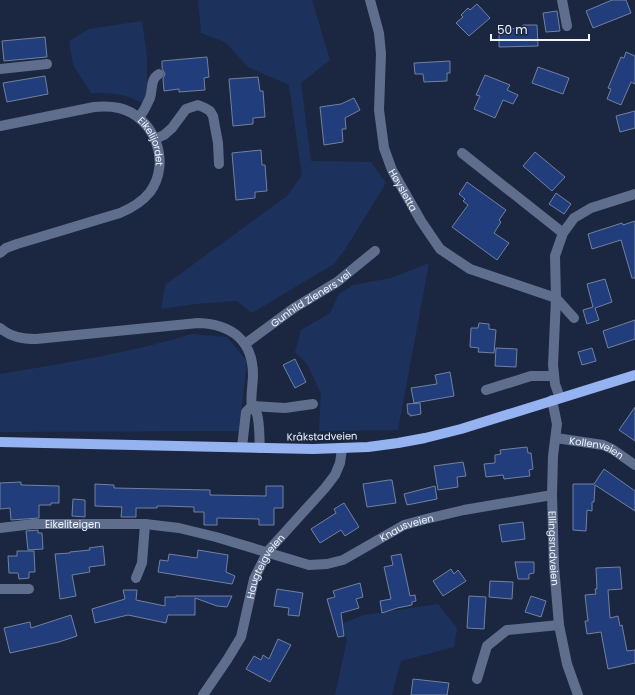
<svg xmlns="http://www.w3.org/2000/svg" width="635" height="695" viewBox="0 0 635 695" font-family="Poppins,sans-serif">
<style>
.green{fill:#1d315d}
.building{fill:#213d7c;stroke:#72819f}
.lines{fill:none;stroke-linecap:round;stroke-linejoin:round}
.minor{stroke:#5f6e8c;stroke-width:10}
.major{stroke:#95b3f1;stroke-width:10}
.labels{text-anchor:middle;stroke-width:3;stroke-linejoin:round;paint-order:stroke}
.street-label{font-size:10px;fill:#eff4fe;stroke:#1b2740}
</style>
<rect width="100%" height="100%" fill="#1b2740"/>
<path class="green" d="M 198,0 L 312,0 L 330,60 L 301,83 L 311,161 L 371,162 L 386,183 L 346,248 L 334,264 L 252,313 L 237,301 L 195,304 L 161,309 L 165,285 L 287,196 L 302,175 L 289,85 L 248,67 L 225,42 L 201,33 Z
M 142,21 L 147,56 L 147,102 C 139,103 136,100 129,97 C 118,93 104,93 91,93 L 73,65 L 69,41 L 89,29 Z
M 429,263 L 398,430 L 319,431 L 321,394 L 307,364 L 295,352 L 301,330 L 330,313 L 339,294 L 353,285 L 391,278 Z
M 192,334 L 227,337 L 247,361 L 239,431 L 0,432 L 0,374 C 65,363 129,353 192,334 Z
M 438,604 L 457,628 L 454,647 L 401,661 L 392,695 L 335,695 L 347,640 L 341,624 L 364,615 Z"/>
<path class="building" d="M 612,0 L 626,0 L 631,13 L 593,28 L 586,11 Z
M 477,4 L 490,18 L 469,36 L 456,23 L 463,17 L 461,15 L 468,8 L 470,10 Z
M 557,11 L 560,31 L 546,32 L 543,13 Z
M 523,25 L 537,25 L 538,46 L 499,47 L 499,29 L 523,28 Z
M 45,37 L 47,57 L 4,61 L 2,41 Z
M 626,52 L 635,56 L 635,84 L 631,82 L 621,105 L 607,99 L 611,89 L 608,88 L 621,57 L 624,58 Z
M 207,57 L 209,77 L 204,78 L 205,90 L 179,92 L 179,89 L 164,91 L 163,79 L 165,74 L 162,68 L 162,61 Z
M 450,61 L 450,73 L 447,73 L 447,81 L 424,82 L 423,74 L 415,74 L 414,63 Z
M 538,67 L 569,78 L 563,94 L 532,83 Z
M 485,75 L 510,85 L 507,90 L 518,95 L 513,104 L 503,100 L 495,118 L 474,109 L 480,96 L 476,95 Z
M 45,76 L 48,94 L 7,102 L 3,83 Z
M 258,77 L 260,91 L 263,91 L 265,117 L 253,118 L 253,124 L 233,126 L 229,79 Z
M 354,98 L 360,110 L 345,118 L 346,129 L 342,129 L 343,142 L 324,145 L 320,107 L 341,104 Z
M 635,111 L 635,128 L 620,132 L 616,116 Z
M 261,150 L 262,165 L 265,165 L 267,191 L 255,192 L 255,198 L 236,200 L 232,153 Z
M 535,152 L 565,177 L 552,191 L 523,166 Z
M 467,182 L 506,210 L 499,220 L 501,222 L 494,233 L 509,243 L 497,260 L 452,227 L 468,205 L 463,201 L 465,199 L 459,194 Z
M 556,193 L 571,204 L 564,214 L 549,204 Z
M 635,221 L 635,278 L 632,278 L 621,240 L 592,249 L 588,234 L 622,223 L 623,225 Z
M 605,279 L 612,302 L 595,308 L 599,320 L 587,324 L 583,310 L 593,307 L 587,284 Z
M 635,320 L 635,339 L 608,348 L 603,331 Z
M 479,323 L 489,324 L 489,329 L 496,330 L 494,353 L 478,352 L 479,348 L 470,347 L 471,328 L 478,328 Z
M 496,348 L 517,349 L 516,367 L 495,366 Z
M 592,348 L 596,361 L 582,365 L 578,352 Z
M 295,359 L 306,382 L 295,388 L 283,365 Z
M 450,372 L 454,396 L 414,403 L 411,388 L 437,384 L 435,375 Z
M 420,403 L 421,414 L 410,416 L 410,414 L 408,414 L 407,404 Z
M 635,407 L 635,441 L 619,430 Z
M 527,447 L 528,453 L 531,453 L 533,469 L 529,470 L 530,476 L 504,479 L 503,475 L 486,477 L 484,464 L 495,463 L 495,455 L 501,454 L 500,450 Z
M 463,462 L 466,476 L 457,477 L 458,487 L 438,490 L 434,466 Z
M 604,469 L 635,491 L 635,511 L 595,485 L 594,502 L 592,502 L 592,511 L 587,510 L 586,531 L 573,530 L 573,484 L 594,484 Z
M 389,480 L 392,480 L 396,503 L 367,507 L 363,484 Z
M 21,482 L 21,485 L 59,486 L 59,503 L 51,503 L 51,505 L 39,505 L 39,518 L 11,520 L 10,508 L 0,509 L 0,483 Z
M 95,484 L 114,485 L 114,488 L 210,490 L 210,495 L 266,496 L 266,486 L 283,486 L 283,508 L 274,508 L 274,525 L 259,525 L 259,519 L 217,518 L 217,525 L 204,525 L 204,512 L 194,512 L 194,507 L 165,506 L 157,506 L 157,508 L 136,508 L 136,517 L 121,517 L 122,507 L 95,506 Z
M 435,486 L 437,499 L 407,505 L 404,494 Z
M 73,499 L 85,500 L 85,517 L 72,516 Z
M 344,503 L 359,527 L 345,536 L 341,530 L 320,543 L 311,529 L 336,513 L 334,509 Z
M 523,522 L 525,539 L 502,542 L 499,525 Z
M 38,530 L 38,533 L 42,533 L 43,549 L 28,550 L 26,531 Z
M 103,546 L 105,565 L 89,567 L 90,572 L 72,575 L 76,596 L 60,599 L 55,554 L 70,553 L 70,552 L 90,550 L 89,548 Z
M 198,550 L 228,555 L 226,572 L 235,576 L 232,584 L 158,572 L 160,560 L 168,561 L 169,554 L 197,558 Z
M 17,551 L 34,551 L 35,572 L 29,572 L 29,578 L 19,579 L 18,573 L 9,573 L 8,556 L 17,556 Z
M 401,554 L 410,596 L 415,595 L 416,601 L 412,602 L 412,605 L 397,608 L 382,613 L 380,601 L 391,599 L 384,567 L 393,565 L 391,556 Z
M 515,562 L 534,562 L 534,573 L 529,574 L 529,579 L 518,579 Z
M 620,567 L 622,589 L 608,590 L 610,618 L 618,616 L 620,626 L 622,625 L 627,651 L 635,650 L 635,663 L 608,669 L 601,632 L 587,634 L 585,621 L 588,621 L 585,595 L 596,594 L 595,589 L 597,589 L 596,568 Z
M 451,569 L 454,574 L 458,570 L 466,581 L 443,596 L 433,581 Z
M 490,581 L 513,582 L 512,599 L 489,597 Z
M 360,583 L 363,597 L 356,599 L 359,608 L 341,613 L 344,636 L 338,637 L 327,599 L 335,597 L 333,591 Z
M 277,589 L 303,593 L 299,616 L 288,615 L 289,608 L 274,606 Z
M 123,590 L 137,590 L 136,600 L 165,606 L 165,597 L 176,597 L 176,596 L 232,596 L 227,607 L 217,606 L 195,598 L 195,615 L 168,615 L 166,623 L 128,615 L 95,623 L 92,609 L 125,599 Z
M 469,596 L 486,597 L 484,629 L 467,628 Z
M 531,596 L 546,601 L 541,617 L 525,612 Z
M 71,615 L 77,636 L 59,642 L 10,653 L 4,628 L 30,622 L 31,628 Z
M 278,639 L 291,645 L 270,682 L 246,669 L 254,656 L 261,660 L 263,655 L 269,659 Z
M 413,679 L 449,683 L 447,695 L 411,695 Z"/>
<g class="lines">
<g class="minor">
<path id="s1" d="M 370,0 L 379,33 L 381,54 L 379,110 L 384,148 L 392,170 L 421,221 L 440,249 L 470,269 L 556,298 L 574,318"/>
<path d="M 562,0 L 567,26"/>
<path d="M 0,69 L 47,64"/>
<path d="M 139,118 C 144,111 147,105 150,98 C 153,89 150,79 159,74"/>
<path id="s2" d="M 0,126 L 94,107 C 103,106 110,106 119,108 C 154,116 172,162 150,192 C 142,202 132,208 120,213 L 17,244 L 6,248 L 0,253"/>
<path d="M 155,139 L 164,135 L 172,128 L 186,109 L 198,105 L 205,108 L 210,111 L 213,116 L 218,143 L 219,164"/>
<path d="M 462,153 L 563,233"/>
<path d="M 0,328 C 11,337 22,339 36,339 L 198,323 C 232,324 253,341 253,375 C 253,383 250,401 252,406 C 253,409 256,411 257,414 C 260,425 259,437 260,448"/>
<path id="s3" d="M 245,344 L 294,308 L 337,282 L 375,251"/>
<path d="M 486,390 L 531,376 L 553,376"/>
<path d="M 560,398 L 555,384 L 553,365 L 556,298 L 555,256 L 563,233 L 574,218 L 591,208 L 635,194"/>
<path id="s4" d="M 552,400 L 557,424 L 553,456 L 552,495 L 554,566 L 559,625 L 567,664 L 578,695"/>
<path d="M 252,406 L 285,408 L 313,404"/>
<path id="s5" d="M 556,438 L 603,445 L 612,449 L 635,465"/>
<path d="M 242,447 L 246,412 L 252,406"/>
<path id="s6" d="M 0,528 L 33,524 L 145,524 L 179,528 L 216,537 L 309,565 L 327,564 L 343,560 L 404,525 L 426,519 L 464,510 L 552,495"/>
<path d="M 136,578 L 142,563 L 145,524"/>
<path d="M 0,589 L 29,589"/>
<path d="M 477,679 L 487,646 L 507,630 L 559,625"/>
<path id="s7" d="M 203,695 L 227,660 L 241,637 L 254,579 L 268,551 L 325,488 L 335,475 L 340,463 L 342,449"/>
</g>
<path class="major" d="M 0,442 L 313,449 L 368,447 L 398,443 L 425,438 L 461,429 L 635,375"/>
</g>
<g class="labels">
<g class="street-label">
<text dy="4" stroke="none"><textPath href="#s2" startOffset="171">Eikelijordet</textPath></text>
<text dy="4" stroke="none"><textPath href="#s1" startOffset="196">Høysletta</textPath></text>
<text dy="4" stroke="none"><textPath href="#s3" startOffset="80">Gunhild Zieners vei</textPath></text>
<text transform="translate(322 436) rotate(-1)" y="4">Kråkstadveien</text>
<text dy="4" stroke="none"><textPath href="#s5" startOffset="42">Kollenveien</textPath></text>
<text dy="4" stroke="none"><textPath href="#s6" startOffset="73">Eikeliteigen</textPath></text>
<text dy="4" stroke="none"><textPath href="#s6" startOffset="421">Knausveien</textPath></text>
<text dy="4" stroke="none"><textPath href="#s4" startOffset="149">Ellingsrudveien</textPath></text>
<text dy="4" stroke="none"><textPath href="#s7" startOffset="145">Haugteigveien</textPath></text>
</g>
</g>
<path d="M491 34v6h98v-6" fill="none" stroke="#eff4fe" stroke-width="2"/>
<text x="497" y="34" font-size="12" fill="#eff4fe" stroke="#1b2740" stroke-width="3" paint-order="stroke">50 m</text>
</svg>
